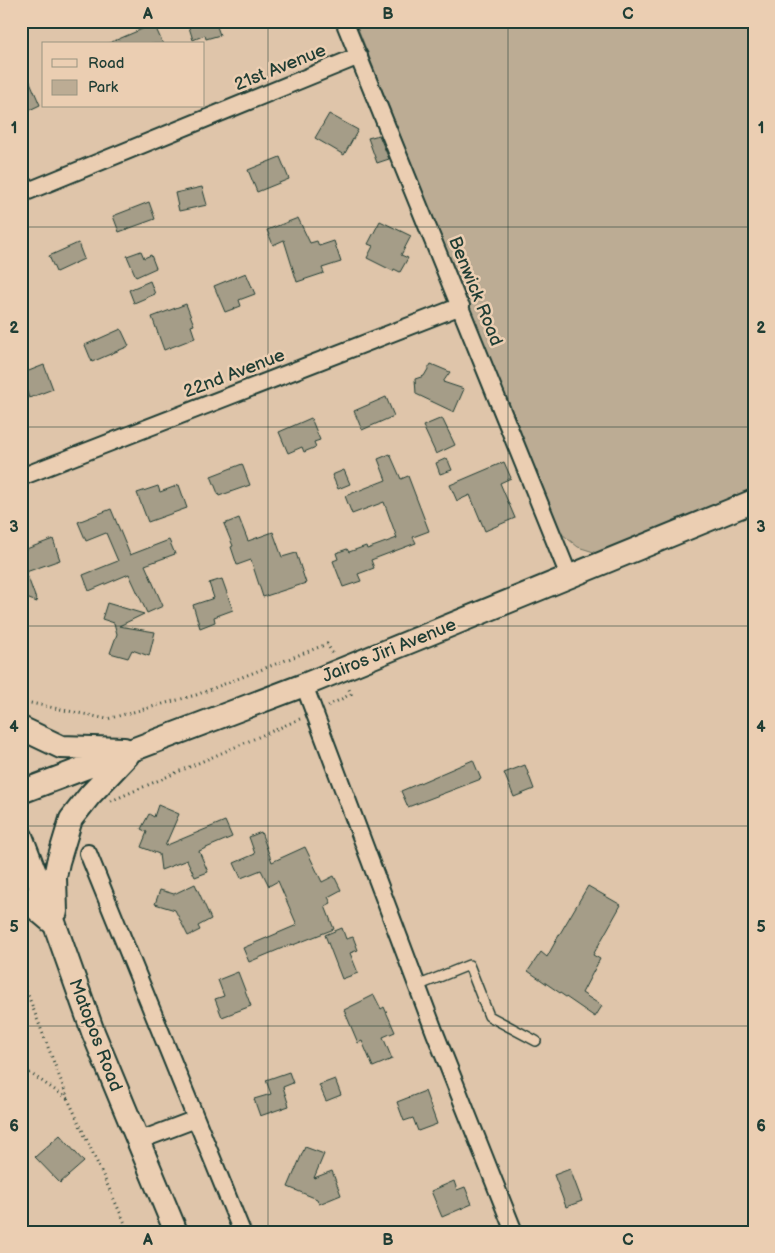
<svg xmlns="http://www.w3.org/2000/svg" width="775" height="1253" viewBox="0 0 775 1253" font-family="'Balsamiq Sans',sans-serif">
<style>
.green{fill:#bcac94;stroke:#6e7464}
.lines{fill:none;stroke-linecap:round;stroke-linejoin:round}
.stream{stroke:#616c5d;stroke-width:5}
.building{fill:#a59d88;stroke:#1f3d34}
.lane-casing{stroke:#1f3d34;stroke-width:12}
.street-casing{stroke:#1f3d34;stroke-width:20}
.secondary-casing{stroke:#1f3d34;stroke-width:26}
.path{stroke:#1f3d34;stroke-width:3;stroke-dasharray:1 4;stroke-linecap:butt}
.lane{stroke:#ebceb2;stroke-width:9}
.street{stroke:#ebceb2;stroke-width:16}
.secondary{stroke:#ebceb2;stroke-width:22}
.grid{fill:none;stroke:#1f3d34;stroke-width:1;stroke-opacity:0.55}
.labels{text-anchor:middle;stroke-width:5;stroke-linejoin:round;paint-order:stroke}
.street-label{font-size:18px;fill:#1f3d34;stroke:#ebceb2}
.neatline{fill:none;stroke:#1f3d34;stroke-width:2}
.grid-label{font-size:16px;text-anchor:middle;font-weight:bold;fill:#1f3d34}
</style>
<rect width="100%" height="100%" fill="#dfc5aa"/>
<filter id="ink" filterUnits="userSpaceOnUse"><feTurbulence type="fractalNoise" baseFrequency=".02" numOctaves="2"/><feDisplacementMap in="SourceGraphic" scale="10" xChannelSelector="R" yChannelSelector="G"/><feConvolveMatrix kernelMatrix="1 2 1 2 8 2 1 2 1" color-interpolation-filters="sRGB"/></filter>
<g filter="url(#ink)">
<path class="green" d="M 355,21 L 754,21 L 754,492 L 600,554 L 578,547 L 557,530 Z"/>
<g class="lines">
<path class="stream" d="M 752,21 L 754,23"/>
</g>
<path class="building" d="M 187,21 L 215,21 L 220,35 L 206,39 L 205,35 L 193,40 Z
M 154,24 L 163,44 L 107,44 Z
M 21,61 L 40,105 L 21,114 Z
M 329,114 L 358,130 L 344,155 L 315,138 Z
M 379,135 L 389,159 L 377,163 L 368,138 Z
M 280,157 L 289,179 L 257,192 L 248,170 Z
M 202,187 L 207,205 L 179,211 L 175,193 Z
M 149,202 L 155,219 L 119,232 L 113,216 Z
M 298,218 L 310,243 L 317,241 L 319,246 L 334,241 L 341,262 L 322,268 L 324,273 L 297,282 L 284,240 L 273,245 L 267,230 Z
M 380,221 L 411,236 L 401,255 L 408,258 L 400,272 L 394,269 L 393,271 L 367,258 L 373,246 L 368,244 Z
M 78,243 L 84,259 L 56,272 L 49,256 Z
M 141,251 L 144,258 L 151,255 L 156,268 L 136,277 L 127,256 Z
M 246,273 L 255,294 L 239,300 L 241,306 L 225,312 L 214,286 Z
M 150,281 L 155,294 L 134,303 L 129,290 Z
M 186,304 L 194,325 L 191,326 L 195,338 L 164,350 L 152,317 Z
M 121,329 L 129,346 L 92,362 L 85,345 Z
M 431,364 L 450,372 L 443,382 L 464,389 L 454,412 L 416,394 L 415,379 L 424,376 Z
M 44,365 L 53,389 L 29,398 L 21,374 Z
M 386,397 L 394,416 L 362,430 L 354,411 Z
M 311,418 L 320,440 L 314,442 L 316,447 L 304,452 L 302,447 L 288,453 L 279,432 Z
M 442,418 L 455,445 L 436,454 L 423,426 Z
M 390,454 L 401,479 L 408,476 L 429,531 L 413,537 L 416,543 L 371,560 L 374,568 L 358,574 L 361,581 L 343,587 L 333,561 L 338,559 L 336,553 L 347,549 L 349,552 L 366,546 L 367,549 L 397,538 L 384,502 L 352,514 L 345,496 L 386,480 L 378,459 Z
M 447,458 L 452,470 L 440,474 L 436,463 Z
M 504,462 L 511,478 L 500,483 L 515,518 L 485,531 L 470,495 L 457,501 L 450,485 Z
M 242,464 L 250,485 L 219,496 L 211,476 Z
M 344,470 L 350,484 L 338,489 L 332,475 Z
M 179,485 L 187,508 L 148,522 L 137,493 L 158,486 L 160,492 Z
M 111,509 L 130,555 L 169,540 L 175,554 L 145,565 L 163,606 L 147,613 L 129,574 L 89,591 L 83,575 L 118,561 L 106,533 L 86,541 L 78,522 Z
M 239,518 L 248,541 L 273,532 L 282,557 L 296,553 L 306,583 L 263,597 L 251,560 L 237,565 L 231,547 L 233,546 L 224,524 Z
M 53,539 L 60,560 L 26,572 L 37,602 L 21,596 L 21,551 Z
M 222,579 L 233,610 L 214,617 L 215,622 L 200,628 L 193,605 L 214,598 L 209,583 Z
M 107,603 L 144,614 L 119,626 L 155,632 L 149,656 L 132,650 L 128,658 L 110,653 L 117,634 L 114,623 L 102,619 Z
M 473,760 L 481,779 L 408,807 L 401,791 Z
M 525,765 L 534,789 L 514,797 L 504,773 Z
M 158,805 L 179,814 L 165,846 L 225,821 L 232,837 L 199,851 L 208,872 L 195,877 L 187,860 L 161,870 L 159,854 L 141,847 L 147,832 L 141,829 L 149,814 L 154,817 Z
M 261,832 L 272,862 L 305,847 L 322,882 L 334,876 L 341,890 L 328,897 L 331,903 L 325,906 L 334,929 L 293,945 L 292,944 L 249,962 L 243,948 L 297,925 L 278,881 L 269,886 L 261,870 L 241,878 L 234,863 L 255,854 L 249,837 Z
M 195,884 L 211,919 L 198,926 L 200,930 L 188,936 L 175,910 L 155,904 L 160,890 L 174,894 Z
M 588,886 L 621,905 L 593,955 L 600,959 L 582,993 L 602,1006 L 595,1017 L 528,971 L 541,952 L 547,957 L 558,937 Z
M 342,928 L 346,939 L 353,937 L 358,950 L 350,953 L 358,973 L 342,979 L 325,935 Z
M 238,972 L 251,1006 L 222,1017 L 215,999 L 224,996 L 218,980 Z
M 374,995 L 381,1009 L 384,1007 L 395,1032 L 383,1037 L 392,1059 L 373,1067 L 362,1041 L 358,1043 L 344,1010 Z
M 289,1072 L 293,1083 L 283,1087 L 289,1106 L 260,1116 L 254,1099 L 271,1094 L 266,1080 Z
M 335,1079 L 341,1095 L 326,1101 L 319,1085 Z
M 425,1091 L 437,1124 L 418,1131 L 413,1118 L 404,1121 L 397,1102 Z
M 60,1135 L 84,1162 L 60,1183 L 35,1157 Z
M 305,1147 L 324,1154 L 314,1178 L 332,1171 L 341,1195 L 319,1204 L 317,1199 L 288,1187 Z
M 570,1169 L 582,1201 L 566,1207 L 554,1175 Z
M 454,1181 L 457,1190 L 465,1187 L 472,1204 L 442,1217 L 431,1191 Z"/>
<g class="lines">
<g class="lane-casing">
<path id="lane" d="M 417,986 L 469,965 L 489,1016 L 536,1041"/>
</g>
<g class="street-casing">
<path id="street" d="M 344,21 L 569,576
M 21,194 L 359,56
M 21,477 L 461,306
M 304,685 L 435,1033 L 514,1232
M 88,853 L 242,1232
M 138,1141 L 196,1119"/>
</g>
<g class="secondary-casing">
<path id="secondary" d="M 21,728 L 61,747 L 124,749
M 21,792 L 304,685 L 754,501
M 21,836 L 55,925 L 93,1032 L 176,1232
M 21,896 L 53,923
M 56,912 L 55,877 L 58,862 L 71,819 L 90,795 L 128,755"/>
</g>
<path class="path" d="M 21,701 L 107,719 L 196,695 L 327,644 L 333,654
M 328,706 L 351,694 L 348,687
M 111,801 L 302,718
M 21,977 L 68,1099 L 129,1232
M 21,1067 L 68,1099"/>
<use href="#lane" class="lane"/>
<use href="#street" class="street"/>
<use href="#secondary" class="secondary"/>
</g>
</g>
<path class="grid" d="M 268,21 L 268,1232M 508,21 L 508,1232M 21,227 L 754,227M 21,427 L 754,427M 21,626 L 754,626M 21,826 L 754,826M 21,1026 L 754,1026"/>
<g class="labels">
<g class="street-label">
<text transform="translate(280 67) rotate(-22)" y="6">21st Avenue</text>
<text transform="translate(476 291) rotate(68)" y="6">Benwick Road</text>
<text transform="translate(234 373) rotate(-21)" y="6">22nd Avenue</text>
<text transform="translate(389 650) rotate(-22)" y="6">Jairos Jiri Avenue</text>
<text transform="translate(96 1035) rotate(69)" y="6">Matopos Road</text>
</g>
</g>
<rect width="775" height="1253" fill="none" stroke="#ebceb2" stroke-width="55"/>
<rect x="42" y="42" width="162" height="65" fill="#ebceb2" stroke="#999480"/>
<rect x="52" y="59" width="25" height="8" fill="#ebceb2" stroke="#999480"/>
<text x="88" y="68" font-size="15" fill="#1f3d34">Road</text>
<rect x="52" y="80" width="25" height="15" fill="#bcac94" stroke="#999480"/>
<text x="88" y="92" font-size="15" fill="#1f3d34">Park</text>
<rect x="28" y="28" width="720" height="1198" class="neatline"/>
<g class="grid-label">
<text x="148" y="19">A</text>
<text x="388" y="19">B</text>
<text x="628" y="19">C</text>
<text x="14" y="133">1</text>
<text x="761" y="133">1</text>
<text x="14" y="333">2</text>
<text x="761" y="333">2</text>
<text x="14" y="532">3</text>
<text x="761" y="532">3</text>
<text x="14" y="732">4</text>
<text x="761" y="732">4</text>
<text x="14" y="932">5</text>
<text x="761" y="932">5</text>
<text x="14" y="1131">6</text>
<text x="761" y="1131">6</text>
<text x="148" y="1245">A</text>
<text x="388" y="1245">B</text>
<text x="628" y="1245">C</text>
</g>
</svg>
